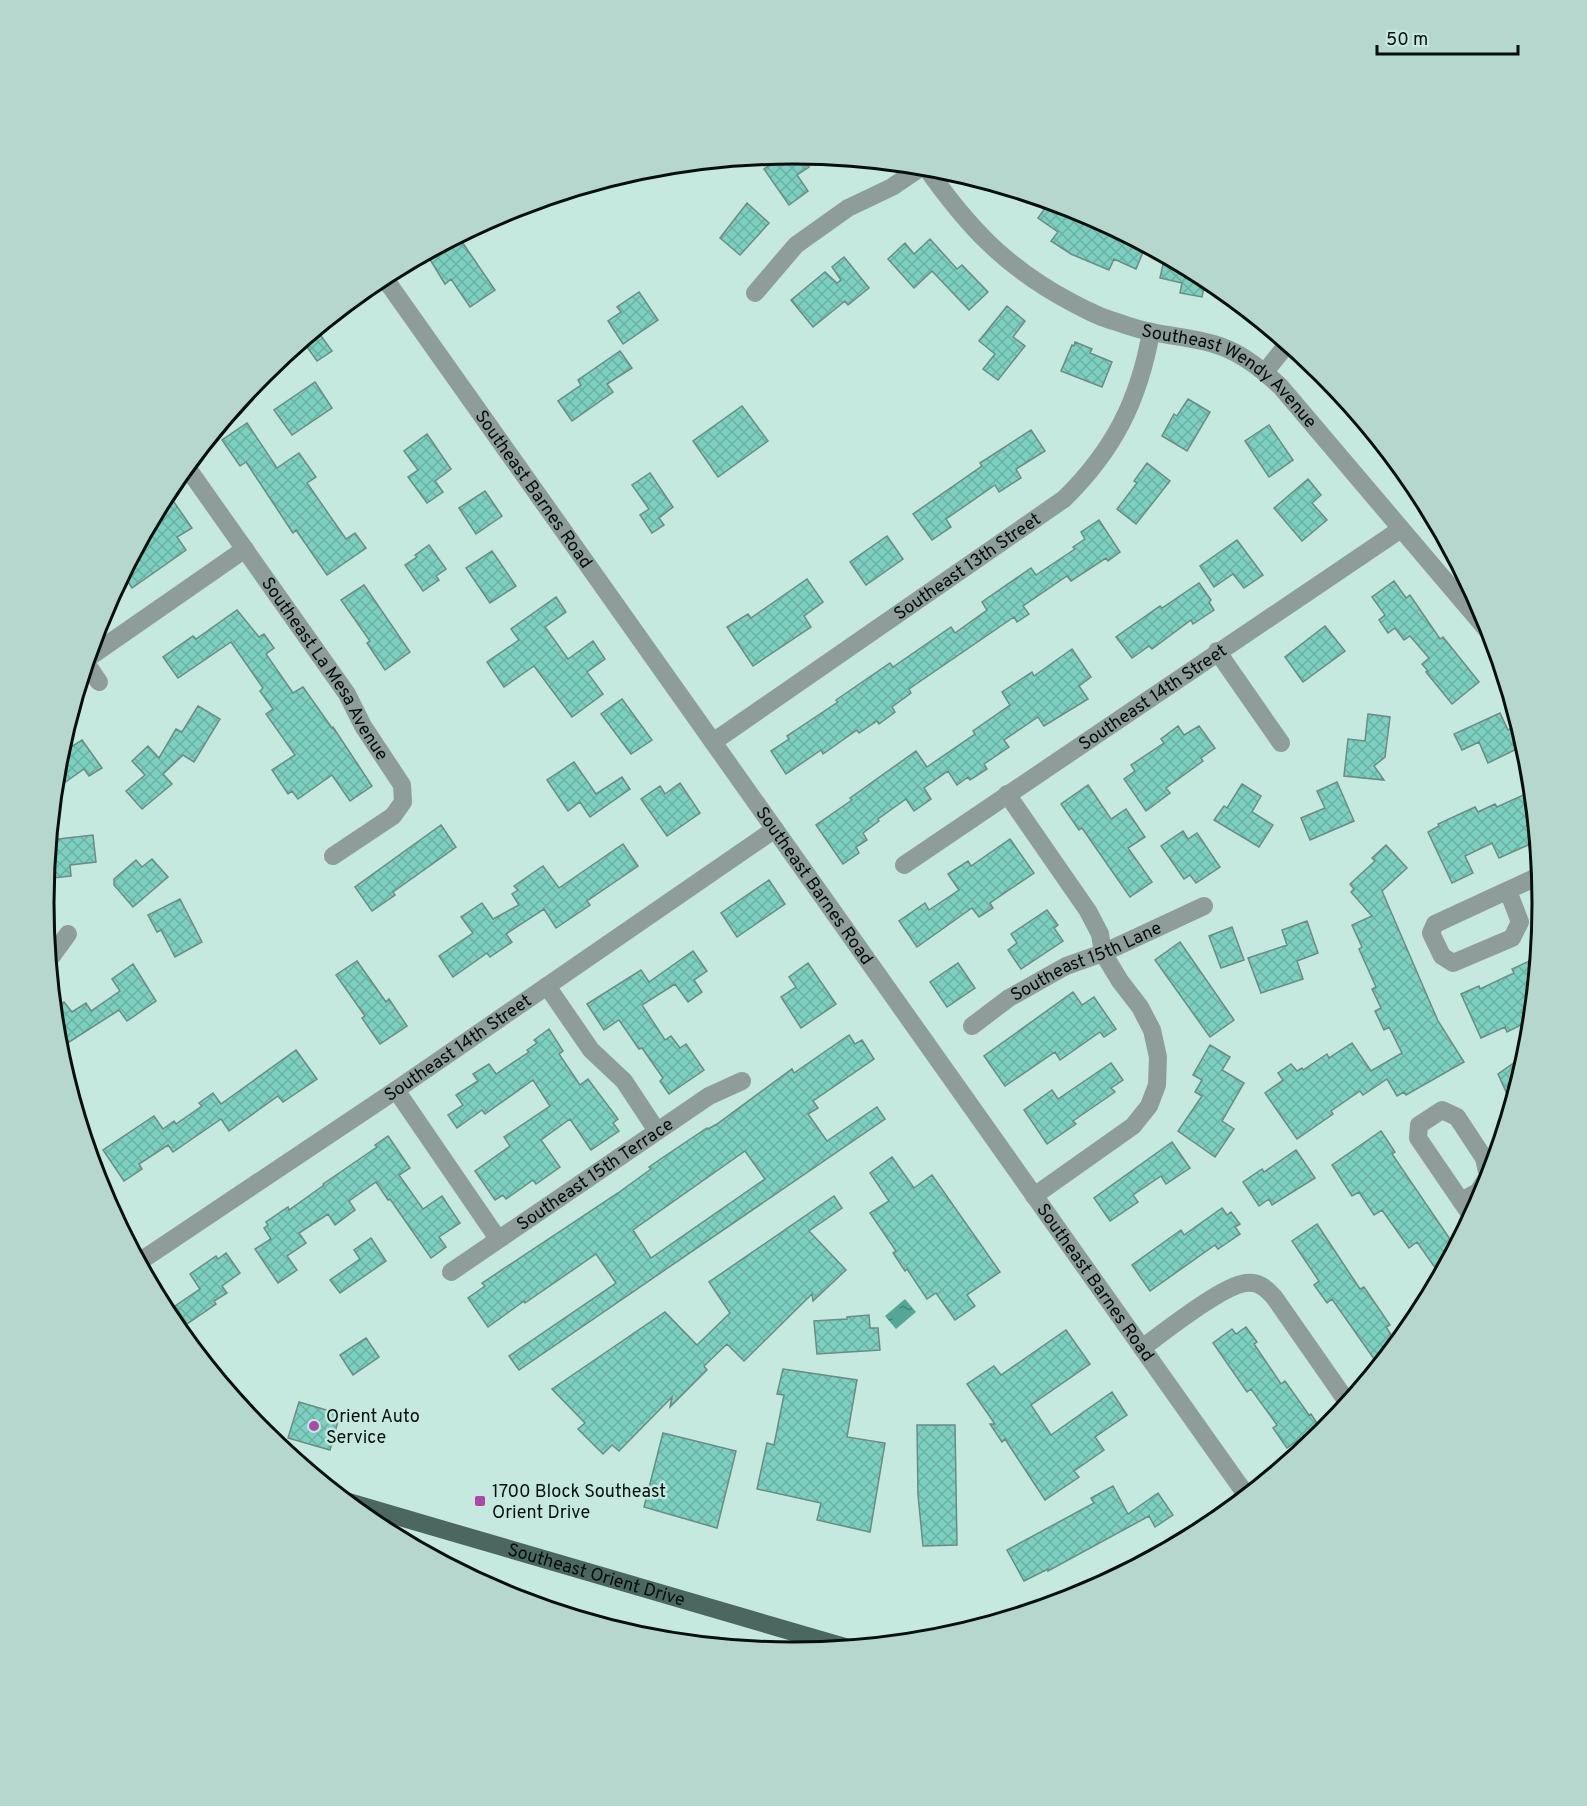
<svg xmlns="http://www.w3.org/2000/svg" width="1587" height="1806" viewBox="0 0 1587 1806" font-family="Overpass,sans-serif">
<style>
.water{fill:url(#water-ripples)}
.building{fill:url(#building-cross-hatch);stroke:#6b8b84;stroke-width:1.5;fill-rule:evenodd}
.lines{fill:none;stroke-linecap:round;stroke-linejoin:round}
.minor{stroke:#8e9d99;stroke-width:18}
.major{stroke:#4c6660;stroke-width:18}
.poi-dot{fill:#af47ab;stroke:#c5e8df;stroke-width:2}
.labels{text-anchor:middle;stroke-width:5;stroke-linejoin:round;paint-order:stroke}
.street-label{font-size:18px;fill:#040f0c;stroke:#c5e8df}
.poi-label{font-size:18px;fill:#040f0c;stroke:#c5e8df;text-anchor:start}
.rim{fill:none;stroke:#040f0c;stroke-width:3}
</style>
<defs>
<pattern id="water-ripples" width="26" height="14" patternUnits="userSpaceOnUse" patternTransform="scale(1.5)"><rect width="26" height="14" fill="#52a796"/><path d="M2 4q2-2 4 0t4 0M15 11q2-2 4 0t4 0" fill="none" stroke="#428679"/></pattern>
<pattern id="building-cross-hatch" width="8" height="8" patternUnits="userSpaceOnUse" patternTransform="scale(1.5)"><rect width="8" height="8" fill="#7cd0bf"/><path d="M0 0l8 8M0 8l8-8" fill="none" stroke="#6ab1a3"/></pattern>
</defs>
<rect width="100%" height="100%" fill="#c5e8df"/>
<path class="water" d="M 905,1299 L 916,1312 L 896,1329 L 885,1316 Z"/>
<path class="building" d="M 786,154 L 799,154 L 809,167 L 797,175 L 808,191 L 789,205 L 764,169 Z
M 1050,201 L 1081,210 L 1146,245 L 1136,269 L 1114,259 L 1109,270 L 1071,254 L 1051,241 L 1058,232 L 1038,218 Z
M 747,203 L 769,223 L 740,255 L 720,238 Z
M 458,236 L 495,290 L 470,307 L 451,279 L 445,284 L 426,253 Z
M 930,239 L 957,269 L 962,265 L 988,292 L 969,310 L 932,271 L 914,288 L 888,259 L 905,243 L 914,254 Z
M 1165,255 L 1206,277 L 1202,297 L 1180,293 L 1182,283 L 1160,278 Z
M 844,257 L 869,288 L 848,305 L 845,301 L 813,327 L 791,300 L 825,272 L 837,283 L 841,280 L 832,267 Z
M 639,292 L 658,320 L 623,344 L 608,321 L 621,312 L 617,307 Z
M 1007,306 L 1025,321 L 1013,337 L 1025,346 L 998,380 L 983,369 L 995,354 L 979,341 Z
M 316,329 L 332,351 L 317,361 L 302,340 Z
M 1075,342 L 1092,349 L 1090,353 L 1112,362 L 1102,387 L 1061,371 L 1072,345 L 1074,346 Z
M 620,351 L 632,368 L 607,384 L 613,392 L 572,421 L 558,401 L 581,385 L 578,380 Z
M 315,382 L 332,408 L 292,435 L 274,410 Z
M 1188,399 L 1210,412 L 1187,451 L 1162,436 L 1174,414 L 1177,416 Z
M 742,406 L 768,441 L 718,477 L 693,441 Z
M 247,423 L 277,468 L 299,453 L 316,477 L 307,483 L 346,539 L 355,533 L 366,548 L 327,575 L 296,530 L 293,533 L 246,462 L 240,466 L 222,440 Z
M 1269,425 L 1293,460 L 1269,477 L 1245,441 Z
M 1031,430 L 1045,451 L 1016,469 L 1021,478 L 999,492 L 995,485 L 946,519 L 951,527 L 932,540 L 913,514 L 982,466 L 980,463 Z
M 427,434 L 451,469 L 435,481 L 443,492 L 427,503 L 408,477 L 418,470 L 404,451 Z
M 1147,463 L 1170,481 L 1136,524 L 1117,509 L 1137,483 L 1134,481 Z
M 650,473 L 673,507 L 659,518 L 664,525 L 652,533 L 640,515 L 649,509 L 632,485 Z
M 1308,479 L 1321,495 L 1312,503 L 1327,520 L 1302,541 L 1274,508 Z
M 485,491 L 502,516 L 476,534 L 459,508 Z
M 167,492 L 192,528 L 177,537 L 186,550 L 132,588 L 123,574 Z
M 1099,520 L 1120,552 L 1108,561 L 1106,558 L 1071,581 L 1067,576 L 1023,606 L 1029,614 L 1017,622 L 1014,617 L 909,689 L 911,693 L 892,707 L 895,712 L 879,724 L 877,721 L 859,733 L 857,730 L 823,754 L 821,750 L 786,774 L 771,751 L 789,739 L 787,736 L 838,702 L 836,700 L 890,663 L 893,667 L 951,627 L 955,633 L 987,610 L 982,602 L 1031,568 L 1036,575 L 1075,549 L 1073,547 L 1085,539 L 1081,532 Z
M 887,536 L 903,559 L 866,585 L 850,562 Z
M 1237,540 L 1263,575 L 1244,588 L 1233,574 L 1214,587 L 1200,566 Z
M 429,545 L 446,569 L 436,576 L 439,580 L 423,591 L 405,565 L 417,557 L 415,555 Z
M 492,551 L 516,586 L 490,603 L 466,568 Z
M 807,579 L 823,602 L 804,616 L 811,627 L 753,666 L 727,627 L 748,614 L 751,618 Z
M 1394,581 L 1406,598 L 1410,595 L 1440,639 L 1443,637 L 1479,682 L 1452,704 L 1426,672 L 1428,671 L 1422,664 L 1429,658 L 1410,636 L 1404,640 L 1395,628 L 1388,633 L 1379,620 L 1385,615 L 1372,597 Z
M 1199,583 L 1211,600 L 1209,602 L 1214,610 L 1193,624 L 1191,620 L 1152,649 L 1149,646 L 1132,658 L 1116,637 L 1160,606 L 1162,608 Z
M 364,585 L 410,652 L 385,670 L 367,643 L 370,641 L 341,600 Z
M 556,597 L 566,612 L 545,627 L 568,659 L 593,641 L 605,659 L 587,672 L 603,694 L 572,717 L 534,666 L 504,687 L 487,662 L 519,640 L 511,629 Z
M 237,610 L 259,637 L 264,634 L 274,648 L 266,654 L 293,693 L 303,687 L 332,728 L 333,727 L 372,786 L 350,801 L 332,775 L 298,799 L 292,791 L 288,794 L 272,770 L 295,755 L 266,714 L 273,709 L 260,691 L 263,688 L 231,642 L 178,678 L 163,657 L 193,636 L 196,639 Z
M 1325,626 L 1345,651 L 1303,682 L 1285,657 Z
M 1072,649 L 1091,677 L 1079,686 L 1088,699 L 1044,726 L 1038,717 L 1004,740 L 1009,747 L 984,764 L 987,769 L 970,780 L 968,777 L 957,785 L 948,771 L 924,788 L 931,799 L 914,811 L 906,799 L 878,819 L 879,821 L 863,833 L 867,840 L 856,847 L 859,853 L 843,864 L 816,825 L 852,800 L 850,798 L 916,751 L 927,767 L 975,734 L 973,731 L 1010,705 L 1002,692 L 1032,672 L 1034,676 Z
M 622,699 L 652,740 L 631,754 L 601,714 Z
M 198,706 L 220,719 L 194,762 L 183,755 L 163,774 L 172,784 L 142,809 L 126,791 L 145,775 L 132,761 L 148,746 L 159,758 L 176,729 L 182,732 Z
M 1500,713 L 1508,730 L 1517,725 L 1525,745 L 1488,763 L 1479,742 L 1462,750 L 1454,734 Z
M 1368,714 L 1390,717 L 1385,757 L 1374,766 L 1384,780 L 1344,776 L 1348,739 L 1365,741 Z
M 1178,726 L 1184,735 L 1199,726 L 1215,748 L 1201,758 L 1203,761 L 1166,788 L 1170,793 L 1146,811 L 1124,779 L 1135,771 L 1131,765 L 1164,743 L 1161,739 Z
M 82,740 L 102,768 L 89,776 L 84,769 L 64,783 L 56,771 L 58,756 L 63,741 L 68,749 Z
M 574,762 L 596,794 L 622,777 L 630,789 L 590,817 L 580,802 L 568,811 L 547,780 Z
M 1337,782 L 1354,821 L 1310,840 L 1301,818 L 1325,808 L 1317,791 Z
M 680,783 L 700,813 L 667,836 L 641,799 L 660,786 L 665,794 Z
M 1242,784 L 1261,796 L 1252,812 L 1273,825 L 1259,847 L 1214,820 L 1224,806 L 1227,808 Z
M 1088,785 L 1111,819 L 1126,809 L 1145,837 L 1128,848 L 1152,882 L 1130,897 L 1082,828 L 1079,830 L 1061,804 Z
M 1532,791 L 1537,841 L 1499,858 L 1492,843 L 1465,856 L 1473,873 L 1452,883 L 1428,832 L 1439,826 L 1438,824 L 1475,807 L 1478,812 L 1495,804 L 1497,807 Z
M 441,825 L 456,847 L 393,892 L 395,895 L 372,911 L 355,887 Z
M 1183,831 L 1188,839 L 1197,833 L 1220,867 L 1196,883 L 1190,875 L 1184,879 L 1161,846 Z
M 93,835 L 96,862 L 70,865 L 71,876 L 52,878 L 50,840 Z
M 1010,839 L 1034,873 L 990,903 L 993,908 L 979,917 L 972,908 L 917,947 L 899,921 L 925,903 L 929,910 L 959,890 L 948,874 L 968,861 L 971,866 Z
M 623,844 L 638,866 L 587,901 L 590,905 L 556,928 L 544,909 L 506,934 L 512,942 L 490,957 L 487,953 L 453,977 L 439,956 L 473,933 L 461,917 L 482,903 L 493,919 L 519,905 L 512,894 L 518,890 L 514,886 L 543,866 L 559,888 Z
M 1386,845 L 1407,868 L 1382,891 L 1438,1021 L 1464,1062 L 1406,1095 L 1404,1092 L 1397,1096 L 1387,1079 L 1363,1095 L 1360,1091 L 1331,1111 L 1333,1114 L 1297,1139 L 1265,1093 L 1283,1080 L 1278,1073 L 1291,1064 L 1297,1071 L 1302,1068 L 1303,1070 L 1327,1054 L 1329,1058 L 1352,1043 L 1371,1071 L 1402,1053 L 1389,1027 L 1384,1030 L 1375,1011 L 1381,1008 L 1372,989 L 1376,987 L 1359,949 L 1362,947 L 1352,925 L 1372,916 L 1351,892 L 1354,889 L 1350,884 L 1375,861 L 1372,858 Z
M 152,859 L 168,877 L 133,907 L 114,885 L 114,879 L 136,860 L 142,867 Z
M 769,880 L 785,904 L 737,937 L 721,913 Z
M 180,899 L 202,942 L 175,957 L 161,930 L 157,932 L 148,915 Z
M 1047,910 L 1058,925 L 1054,928 L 1063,941 L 1021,969 L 1008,950 L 1017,943 L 1011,934 Z
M 1307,921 L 1318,953 L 1297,961 L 1303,979 L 1261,993 L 1248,958 L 1287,945 L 1282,930 Z
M 1232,927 L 1244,960 L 1221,968 L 1209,936 Z
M 1180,942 L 1234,1020 L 1210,1037 L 1155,960 Z
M 693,951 L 707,971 L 694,980 L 702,992 L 688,1002 L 675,984 L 642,1005 L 665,1040 L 671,1036 L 680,1048 L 686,1044 L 704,1070 L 669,1094 L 660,1081 L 663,1078 L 642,1048 L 639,1049 L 619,1020 L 604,1030 L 587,1004 L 641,970 L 649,982 Z
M 1538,957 L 1533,1008 L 1522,1013 L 1527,1022 L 1507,1032 L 1505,1027 L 1481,1038 L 1461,994 L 1479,986 L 1480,989 L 1514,973 L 1512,969 Z
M 357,961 L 386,1002 L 389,999 L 407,1026 L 380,1044 L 362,1018 L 365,1016 L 336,975 Z
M 808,963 L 836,1004 L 801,1028 L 781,997 L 796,987 L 789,977 Z
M 958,963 L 975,988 L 947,1007 L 930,982 Z
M 133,964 L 156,1001 L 127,1021 L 119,1010 L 63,1046 L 57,1037 L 54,1008 L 64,1002 L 72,1012 L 86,1003 L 91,1011 L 120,991 L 112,979 Z
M 1073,992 L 1082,1005 L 1094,997 L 1116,1029 L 1104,1037 L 1100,1032 L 1060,1060 L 1055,1052 L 1005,1086 L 984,1056 Z
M 549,1029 L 563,1051 L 559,1054 L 580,1085 L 588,1079 L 618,1119 L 613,1123 L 619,1131 L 591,1150 L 570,1119 L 541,1140 L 560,1167 L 536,1184 L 533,1180 L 506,1199 L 503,1195 L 495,1200 L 475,1171 L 510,1146 L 504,1137 L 550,1106 L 533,1080 L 485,1114 L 482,1110 L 457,1128 L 448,1115 L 463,1105 L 456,1095 L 478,1081 L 473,1074 L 489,1064 L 496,1074 L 529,1052 L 527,1050 L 537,1043 L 534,1040 Z
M 849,1035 L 855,1044 L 862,1040 L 874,1059 L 813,1101 L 818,1108 L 808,1114 L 827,1141 L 877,1107 L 885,1119 L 519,1370 L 509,1356 L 616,1283 L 596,1254 L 525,1303 L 524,1301 L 488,1327 L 468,1298 L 485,1286 L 482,1283 L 618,1193 L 651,1169 L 649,1167 L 662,1158 L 707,1128 L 708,1129 L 717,1124 L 792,1069 L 794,1073 ZM 745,1151 L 765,1179 L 651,1258 L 633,1230 Z
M 1210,1045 L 1230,1057 L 1222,1070 L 1244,1083 L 1222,1121 L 1234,1129 L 1215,1157 L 1178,1131 L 1202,1096 L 1195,1092 L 1202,1080 L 1193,1075 Z
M 296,1050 L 317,1079 L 283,1102 L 278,1096 L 229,1131 L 221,1119 L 173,1152 L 168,1145 L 139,1164 L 142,1169 L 124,1181 L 103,1150 L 154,1116 L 163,1129 L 174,1121 L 176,1124 L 202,1106 L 199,1103 L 213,1093 L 221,1104 Z
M 1528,1053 L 1526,1058 L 1512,1105 L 1498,1074 Z
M 1111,1063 L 1123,1080 L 1111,1088 L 1115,1092 L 1073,1121 L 1076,1124 L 1047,1144 L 1024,1110 L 1052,1090 L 1058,1099 Z
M 1381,1131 L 1395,1152 L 1392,1154 L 1456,1248 L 1441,1276 L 1417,1242 L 1409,1248 L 1382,1210 L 1374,1215 L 1359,1192 L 1352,1196 L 1332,1165 Z
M 388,1136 L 410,1168 L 399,1175 L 423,1209 L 442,1196 L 460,1223 L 439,1237 L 446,1247 L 431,1258 L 390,1199 L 388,1200 L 376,1182 L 349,1201 L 355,1210 L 335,1225 L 328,1214 L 299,1233 L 306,1243 L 287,1256 L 297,1270 L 278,1283 L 255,1249 L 271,1239 L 264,1228 L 268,1225 L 266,1222 L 288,1207 L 289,1210 L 324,1185 L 323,1184 L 377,1147 L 375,1145 Z
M 1172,1142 L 1190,1168 L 1166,1184 L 1161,1176 L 1133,1195 L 1138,1202 L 1110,1221 L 1094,1198 Z
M 1296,1150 L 1315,1178 L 1272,1205 L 1269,1199 L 1259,1206 L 1243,1182 L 1262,1169 L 1264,1172 Z
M 892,1157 L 914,1188 L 932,1175 L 1000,1272 L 967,1295 L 975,1306 L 955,1320 L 936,1293 L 927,1299 L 907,1269 L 905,1271 L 893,1253 L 896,1251 L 870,1213 L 889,1201 L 870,1173 Z
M 834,1196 L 842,1208 L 809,1231 L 846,1270 L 813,1301 L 812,1294 L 744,1361 L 727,1344 L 704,1366 L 707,1370 L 670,1407 L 672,1397 L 619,1451 L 612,1445 L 603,1454 L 578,1429 L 585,1423 L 552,1389 L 665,1312 L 697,1345 L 730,1313 L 709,1282 Z
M 1222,1208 L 1227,1215 L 1231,1212 L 1240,1224 L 1235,1227 L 1240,1234 L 1218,1249 L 1215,1245 L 1150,1291 L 1132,1265 L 1181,1230 L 1184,1235 Z
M 1317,1224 L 1360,1289 L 1364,1287 L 1390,1325 L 1386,1327 L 1397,1344 L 1379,1366 L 1332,1299 L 1327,1303 L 1314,1285 L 1319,1281 L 1292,1241 Z
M 371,1238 L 386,1261 L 340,1293 L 330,1280 L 360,1259 L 354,1250 Z
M 226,1253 L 240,1273 L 222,1286 L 227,1293 L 214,1301 L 216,1304 L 187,1324 L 175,1306 L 200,1289 L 190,1274 L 216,1256 L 218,1259 Z
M 869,1315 L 870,1328 L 878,1328 L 880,1350 L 817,1354 L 814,1321 L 847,1319 L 847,1317 Z
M 1246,1327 L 1257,1342 L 1254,1344 L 1281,1384 L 1285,1381 L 1309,1415 L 1311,1414 L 1319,1426 L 1287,1448 L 1273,1428 L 1277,1425 L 1251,1389 L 1247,1392 L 1213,1343 L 1232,1329 L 1236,1334 Z
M 1066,1330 L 1090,1364 L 1031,1405 L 1051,1435 L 1112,1392 L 1127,1415 L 1095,1437 L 1104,1450 L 1074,1471 L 1079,1477 L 1045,1500 L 1005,1439 L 1002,1442 L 990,1424 L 995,1424 L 967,1384 L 994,1366 L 1001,1375 Z
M 366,1338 L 379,1357 L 353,1375 L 340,1355 Z
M 783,1369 L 857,1380 L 847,1437 L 885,1443 L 870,1532 L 817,1520 L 821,1503 L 757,1489 L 767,1443 L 774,1445 L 784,1395 L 777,1394 Z
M 299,1402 L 340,1414 L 330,1450 L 288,1438 Z
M 917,1425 L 955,1425 L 957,1545 L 923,1546 L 918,1495 Z
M 663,1433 L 736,1451 L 717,1528 L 644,1507 Z
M 1113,1486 L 1128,1514 L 1158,1493 L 1173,1515 L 1155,1527 L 1149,1516 L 1048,1571 L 1048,1569 L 1024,1581 L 1007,1550 L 1094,1503 L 1091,1498 Z"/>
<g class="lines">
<g class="minor">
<path id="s1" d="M 925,166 C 967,226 1005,267 1071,302 C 1086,310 1101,318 1117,322 C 1128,326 1140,330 1152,332 C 1175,337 1198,338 1220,346 C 1243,354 1262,370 1280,386 L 1493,637"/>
<path id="s2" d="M 383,276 L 1247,1496"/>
<path d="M 755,293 L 796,245 L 848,208 L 892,187 L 923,166"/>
<path d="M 1265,372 L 1288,343"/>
<path id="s3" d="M 186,466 L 347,694 L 363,726 L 402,785 L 403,802 L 393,816 L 333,856"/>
<path d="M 1217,651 L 1281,743"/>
<path d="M 88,658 L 245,549"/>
<path d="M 86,663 L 99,682"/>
<path id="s4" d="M 713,742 L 1064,499 C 1114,450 1139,400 1151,332"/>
<path d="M 1007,794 L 1088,911 L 1100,934 L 1103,953 L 1120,981 L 1140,1007 L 1152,1030 L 1158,1057 L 1157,1085 L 1149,1106 L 1133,1126 L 1034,1196"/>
<path id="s5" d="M 904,865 L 1401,529"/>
<path d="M 1508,891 L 1520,922 L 1512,938 L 1453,963 L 1442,956 L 1431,933 L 1435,924 L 1541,875"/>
<path d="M 49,960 L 68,934"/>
<path d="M 547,986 L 591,1050 L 624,1081 L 657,1131"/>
<path id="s6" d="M 972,1026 L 1009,998 L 1066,966 L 1103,953 L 1204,906"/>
<path d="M 396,1090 L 498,1239"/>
<path d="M 1442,1110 L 1457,1117 L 1484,1158 L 1488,1176 L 1478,1192 L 1461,1201 L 1418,1138 L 1419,1125 Z"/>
<path d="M 1461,1201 L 1472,1217"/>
<path id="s7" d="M 139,1262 L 396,1090 L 775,829"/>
<path id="s8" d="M 451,1272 L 709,1096 L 742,1081"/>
<path d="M 1142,1348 C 1164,1332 1223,1285 1246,1283 C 1258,1281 1266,1288 1274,1297 L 1348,1403"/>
</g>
<path class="major" id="s9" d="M 345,1501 L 848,1648"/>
</g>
<g class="poi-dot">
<circle cx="314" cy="1426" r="6"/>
<rect x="474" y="1495" width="12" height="12" rx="3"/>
</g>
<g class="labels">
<g class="street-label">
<text dy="6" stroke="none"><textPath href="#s1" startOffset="380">Southeast Wendy Avenue</textPath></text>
<text dy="6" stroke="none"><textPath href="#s2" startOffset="261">Southeast Barnes Road</textPath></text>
<text dy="6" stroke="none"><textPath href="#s4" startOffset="309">Southeast 13th Street</textPath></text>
<text dy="6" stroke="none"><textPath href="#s3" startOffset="246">Southeast La Mesa Avenue</textPath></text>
<text dy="6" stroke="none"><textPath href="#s5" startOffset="300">Southeast 14th Street</textPath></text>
<text dy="6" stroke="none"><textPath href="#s2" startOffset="747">Southeast Barnes Road</textPath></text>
<text dy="6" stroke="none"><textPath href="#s6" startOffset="132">Southeast 15th Lane</textPath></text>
<text dy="6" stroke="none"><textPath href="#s7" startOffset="384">Southeast 14th Street</textPath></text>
<text dy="6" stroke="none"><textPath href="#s8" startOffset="174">Southeast 15th Terrace</textPath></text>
<text dy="6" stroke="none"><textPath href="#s2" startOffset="1233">Southeast Barnes Road</textPath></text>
<text dy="6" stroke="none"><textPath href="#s9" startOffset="262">Southeast Orient Drive</textPath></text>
</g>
<g class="poi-label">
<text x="326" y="1422">Orient Auto<tspan x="326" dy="21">Service</tspan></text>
<text x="492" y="1497">1700 Block Southeast<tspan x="492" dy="21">Orient Drive</tspan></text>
</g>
</g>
<path d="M0 0H1587V1806H0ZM54 903a739 739 0 1 1 1478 0a739 739 0 1 1-1478 0Z" fill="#b6d7ce" fill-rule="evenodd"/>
<path class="rim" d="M54 903a739 739 0 1 1 1478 0a739 739 0 1 1-1478 0Z"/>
<path d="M1377 45v9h141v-9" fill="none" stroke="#040f0c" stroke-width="3"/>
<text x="1386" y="45" font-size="18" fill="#040f0c" stroke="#c5e8df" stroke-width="4.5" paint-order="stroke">50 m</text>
</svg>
